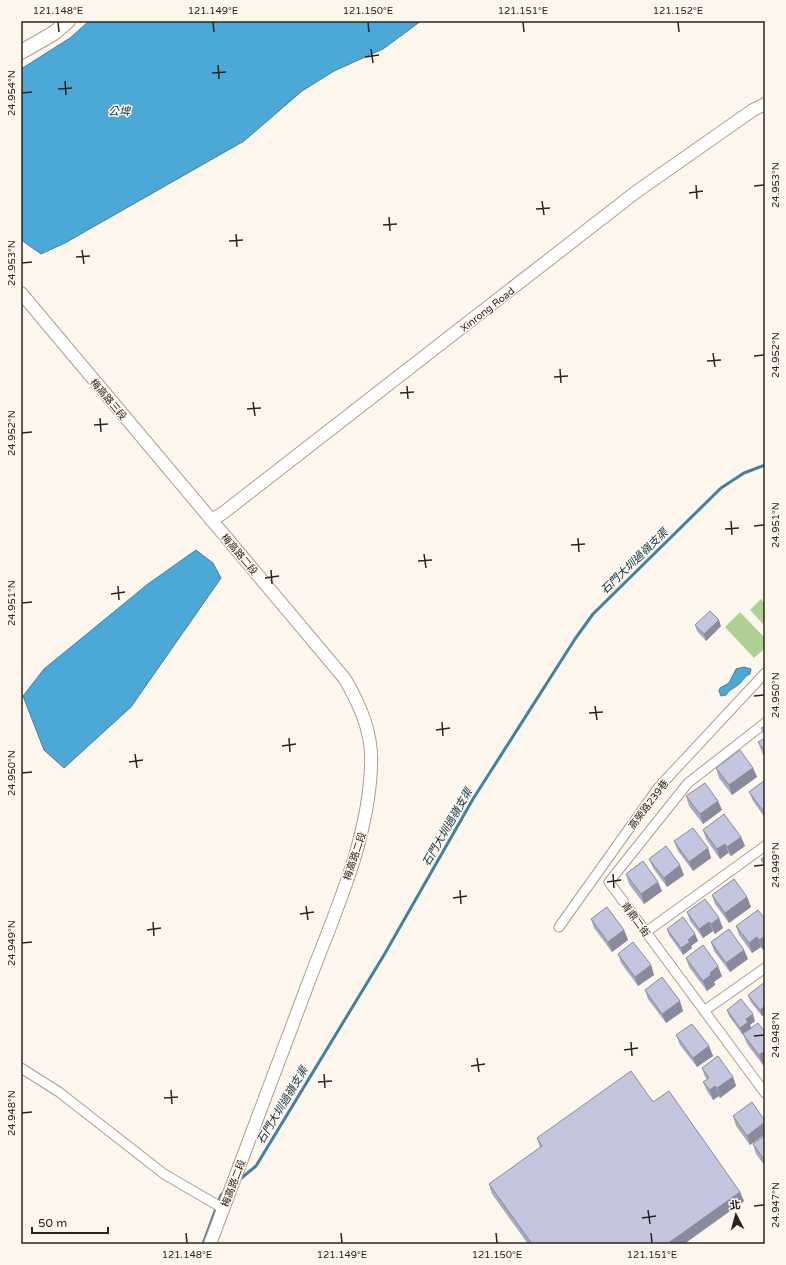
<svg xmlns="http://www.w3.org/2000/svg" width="786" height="1265" viewBox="0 0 786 1265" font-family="'Varela Round','Noto Sans TC',sans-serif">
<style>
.green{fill:#add095}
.water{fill:#4ca9d7;stroke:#42819f}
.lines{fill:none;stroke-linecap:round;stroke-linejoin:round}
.stream{stroke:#42819f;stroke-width:3}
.street-casing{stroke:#af9e8a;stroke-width:11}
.secondary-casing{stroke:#af9e8a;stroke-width:14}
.primary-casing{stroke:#af9e8a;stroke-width:16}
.street{stroke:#fff;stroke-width:9}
.secondary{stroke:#fff;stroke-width:12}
.primary{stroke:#fff;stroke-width:14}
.wall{fill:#a9a9bf}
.shaded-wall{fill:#898a9b}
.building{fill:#c4c5de;stroke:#898a9b}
.ticks{fill:none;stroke:#2b241d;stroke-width:1.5}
.labels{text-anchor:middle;stroke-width:3;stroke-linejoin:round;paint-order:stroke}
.street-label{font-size:10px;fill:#2b241d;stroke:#fdf6ed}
.water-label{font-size:11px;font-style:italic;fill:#053043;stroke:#fdf6ed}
.neatline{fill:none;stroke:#2b241d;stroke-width:1.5}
.ticks-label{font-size:10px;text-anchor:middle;fill:#2b241d}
</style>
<rect width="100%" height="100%" fill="#fdf6ed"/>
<path class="green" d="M 761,599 L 765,604 L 765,626 L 750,610 Z
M 740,612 L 765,638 L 765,648 L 754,658 L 725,627 Z"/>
<path class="water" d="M 89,21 L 421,21 L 383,49 L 334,71 L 302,91 L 244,141 L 65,243 L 41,254 L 24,242 L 21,238 L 21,69 L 70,38 Z
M 196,550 L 213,563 L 221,578 L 131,707 L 64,768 L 44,750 L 23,696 L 44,669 L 148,584 Z
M 744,667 L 751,669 L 750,674 C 744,676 743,682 738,685 C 733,689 730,689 726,695 L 721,696 L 719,691 L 720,688 L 729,683 L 736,669 Z"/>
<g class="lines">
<path class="stream" d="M 239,1180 L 256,1166 L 384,955 L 473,799 L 575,639 L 593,614 L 721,488 L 744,473 L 765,465
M 203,1244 L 221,1195 L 225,1191"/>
<g class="street-casing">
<path id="street" d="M 765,723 L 688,783 L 609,882 L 765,1093
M 559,927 L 658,788 L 765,673
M 646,932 L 765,846
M 704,1011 L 765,968
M 21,1068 L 59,1092 L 164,1174 L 224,1209"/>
</g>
<g class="secondary-casing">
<path id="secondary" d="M 21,293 L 345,679 C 361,707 373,734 371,767 C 368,842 335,912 309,981 C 276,1069 243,1156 210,1244
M 211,520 L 223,513 L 636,192 L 753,110 L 765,104"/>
</g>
<g class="primary-casing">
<path id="primary" d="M 21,52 L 54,33 L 68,21"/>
</g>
<use href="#street" class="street"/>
<use href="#secondary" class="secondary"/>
<use href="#primary" class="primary"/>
</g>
<path class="wall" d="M 695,625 L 721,626 L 706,641 L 697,631 Z
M 765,726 L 765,758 L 763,755 L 758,742 L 765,738 L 761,728 Z
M 716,768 L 753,768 L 757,777 L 732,795 L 719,778 Z
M 765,780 L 765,818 L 753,801 L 749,792 Z
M 686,796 L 718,801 L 722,810 L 703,824 L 689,806 Z
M 703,830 L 741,837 L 745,846 L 731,856 L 728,853 L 720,859 L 706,839 Z
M 674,841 L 708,848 L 711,858 L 693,871 L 678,851 Z
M 765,857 L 765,869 L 761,859 Z
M 649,859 L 684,875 L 667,887 L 653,868 Z
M 626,874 L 662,891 L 644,904 L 629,884 Z
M 712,895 L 747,897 L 751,907 L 729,923 L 715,904 Z
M 758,910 L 763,950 L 761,947 L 752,953 L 739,935 L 736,926 Z
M 687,912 L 723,928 L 715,934 L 713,931 L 703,938 L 690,921 Z
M 591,919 L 624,930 L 628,940 L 612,952 L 594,928 Z
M 667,929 L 695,934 L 698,941 L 691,946 L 692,948 L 683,955 L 669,935 Z
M 711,942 L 744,950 L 748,959 L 730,972 L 714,951 Z
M 618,954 L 651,965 L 654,975 L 638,986 L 621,963 Z
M 686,958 L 722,976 L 714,982 L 715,985 L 707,991 L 689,967 Z
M 765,982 L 765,1014 L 762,1016 L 750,1001 L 748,995 Z
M 645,990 L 683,1011 L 666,1023 L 648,999 Z
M 727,1010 L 755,1021 L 750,1025 L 751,1028 L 742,1034 L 729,1016 Z
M 765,1032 L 765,1063 L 763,1065 L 747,1044 L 743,1034 Z
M 676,1035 L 709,1046 L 713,1056 L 697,1067 L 680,1045 Z
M 702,1068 L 733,1077 L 736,1086 L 720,1098 L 719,1096 L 713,1100 L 707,1091 L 703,1082 L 707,1079 L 705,1077 Z
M 733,1116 L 765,1121 L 765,1134 L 750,1145 L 736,1126 Z
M 765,1135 L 765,1166 L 756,1154 L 753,1144 Z
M 537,1138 L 740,1192 L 744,1201 L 684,1244 L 528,1244 L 492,1194 L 489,1184 L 540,1148 Z"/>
<path class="shaded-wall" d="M 719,620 L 721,626 L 706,641 L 704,634 Z
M 753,768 L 757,777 L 732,795 L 729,785 Z
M 718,801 L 722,810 L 703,824 L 700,814 Z
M 741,837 L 745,846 L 731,856 L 727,847 Z
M 725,844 L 728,853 L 720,859 L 717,849 Z
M 708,848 L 711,858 L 693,871 L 689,862 Z
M 680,865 L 684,875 L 667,887 L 664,878 Z
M 658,882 L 662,891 L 644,904 L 641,894 Z
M 747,897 L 751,907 L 729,923 L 725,913 Z
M 719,918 L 723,928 L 715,934 L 711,924 Z
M 709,922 L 713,931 L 703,938 L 699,929 Z
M 624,930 L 628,940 L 612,952 L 608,942 Z
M 695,934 L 698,941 L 691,946 L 692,948 L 683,955 L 681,948 L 688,940 Z
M 765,936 L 765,948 L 763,950 L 759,940 Z
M 757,937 L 761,947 L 752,953 L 749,943 Z
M 744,950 L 748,959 L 730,972 L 726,963 Z
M 651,965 L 654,975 L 638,986 L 635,977 Z
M 718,966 L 722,976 L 714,982 L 715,985 L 707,991 L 703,981 L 710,973 Z
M 680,1001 L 683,1011 L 666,1023 L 662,1014 Z
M 765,1006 L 765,1014 L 762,1016 L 760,1010 Z
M 753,1014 L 755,1021 L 750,1025 L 751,1028 L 742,1034 L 740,1028 L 746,1019 Z
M 709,1046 L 713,1056 L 697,1067 L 693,1058 Z
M 765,1051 L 765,1063 L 763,1065 L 759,1055 Z
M 733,1077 L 736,1086 L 720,1098 L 717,1088 Z
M 715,1086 L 719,1096 L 713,1100 L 710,1090 Z
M 765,1122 L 765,1134 L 750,1145 L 747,1136 Z
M 740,1192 L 744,1201 L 684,1244 L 667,1244 Z"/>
<path class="building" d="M 710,611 L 719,620 L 704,634 L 695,625 Z
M 765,726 L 765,733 L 761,728 Z
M 765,738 L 765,751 L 758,742 Z
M 740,750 L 753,768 L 729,785 L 716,768 Z
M 765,780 L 765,813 L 749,792 Z
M 705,783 L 718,801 L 700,814 L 686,796 Z
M 724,814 L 741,837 L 727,847 L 725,844 L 717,849 L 703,830 Z
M 693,828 L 708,848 L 689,862 L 674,841 Z
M 666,846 L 680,865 L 664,878 L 649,859 Z
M 765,857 L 765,865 L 761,859 Z
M 643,861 L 658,882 L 641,894 L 626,874 Z
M 734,879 L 747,897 L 725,913 L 712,895 Z
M 705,899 L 719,918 L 711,924 L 709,922 L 699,929 L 687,912 Z
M 607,907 L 624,930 L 608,942 L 591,919 Z
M 758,910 L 765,919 L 765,936 L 759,940 L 757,937 L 749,943 L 736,926 Z
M 683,917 L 695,934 L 688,940 L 690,942 L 681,948 L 667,929 Z
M 729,929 L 744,950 L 726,963 L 711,942 Z
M 633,942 L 651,965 L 635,977 L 618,954 Z
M 703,945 L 718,966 L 710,973 L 711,975 L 703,981 L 686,958 Z
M 662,977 L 680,1001 L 662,1014 L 645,990 Z
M 765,982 L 765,1006 L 760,1010 L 748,995 Z
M 741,999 L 753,1014 L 746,1019 L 748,1022 L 740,1028 L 727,1010 Z
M 758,1023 L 765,1032 L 765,1051 L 759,1055 L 743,1034 Z
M 692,1024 L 709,1046 L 693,1058 L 676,1035 Z
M 718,1056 L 733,1077 L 717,1088 L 715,1086 L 710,1090 L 703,1082 L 709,1078 L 702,1068 Z
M 631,1071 L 653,1102 L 669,1091 L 740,1192 L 667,1244 L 532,1244 L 489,1184 L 542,1146 L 537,1138 Z
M 752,1102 L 765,1121 L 765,1122 L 747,1136 L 733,1116 Z
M 765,1135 L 765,1161 L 753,1144 Z"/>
<path class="ticks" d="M 58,22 L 59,32M 213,22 L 214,32M 368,22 L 369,32M 523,22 L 524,32M 678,22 L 679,32M 371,49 L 373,63M 365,57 L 379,55M 218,65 L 219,79M 212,73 L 226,72M 65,81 L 66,95M 58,89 L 72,88M 22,93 L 32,92M 696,185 L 697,199M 754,186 L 764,185M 689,193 L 703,191M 542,201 L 544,215M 536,209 L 550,208M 389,217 L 390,231M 383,225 L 397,224M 236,234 L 237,247M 229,241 L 243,240M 82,250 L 84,264M 76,257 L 90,256M 22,263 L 32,262M 713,353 L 715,367M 754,356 L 764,355M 707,361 L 721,360M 560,369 L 561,383M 554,377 L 568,376M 407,386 L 408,399M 400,393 L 414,392M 253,402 L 255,416M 247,409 L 261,408M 100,418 L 101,432M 94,425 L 108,424M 22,433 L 32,432M 731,521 L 732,535M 754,526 L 764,525M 725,529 L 739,528M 578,538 L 579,552M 571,545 L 585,544M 424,554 L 426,568M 418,561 L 432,560M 271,570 L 272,584M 265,578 L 279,576M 118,586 L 119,600M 111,594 L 125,592M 22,603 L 32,602M 754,696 L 764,695M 595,706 L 597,720M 589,713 L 603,712M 442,722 L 443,736M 436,730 L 450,728M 289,738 L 290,752M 282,746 L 296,744M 135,754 L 137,768M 129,762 L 143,760M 22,773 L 32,772M 754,866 L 764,865M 613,874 L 614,888M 607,882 L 621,880M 460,890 L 461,904M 453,898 L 467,896M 306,906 L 308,920M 300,914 L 314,912M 153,922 L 154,936M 147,930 L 161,928M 22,943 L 32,942M 754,1036 L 764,1035M 631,1042 L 632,1056M 624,1050 L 638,1048M 477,1058 L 479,1072M 471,1066 L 485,1064M 324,1074 L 325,1088M 318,1082 L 332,1081M 171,1090 L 172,1104M 164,1098 L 178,1097M 22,1113 L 32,1112M 754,1206 L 764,1205M 648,1210 L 650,1224M 642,1218 L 656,1216M 186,1233 L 187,1243M 341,1233 L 342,1243M 496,1233 L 497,1243M 651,1233 L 652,1243"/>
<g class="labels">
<g class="street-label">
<text transform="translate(487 309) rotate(-38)" y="4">Xinrong Road</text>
<text transform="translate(109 399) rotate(50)" y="4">梅高路三段</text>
<text transform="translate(240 554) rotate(50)" y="4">梅高路二段</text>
<text transform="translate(648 804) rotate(-53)" y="4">高榮路239巷</text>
<text transform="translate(354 856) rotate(-71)" y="4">梅高路二段</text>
<text transform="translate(636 919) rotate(54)" y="4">青鼎二街</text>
<text transform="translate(233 1183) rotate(-69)" y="4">梅高路二段</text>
</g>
<g class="water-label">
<text x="119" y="115">公埤</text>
<text transform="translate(634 561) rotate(-44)" y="4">石門大圳過嶺支渠</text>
<text transform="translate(447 827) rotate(-60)" y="4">石門大圳過嶺支渠</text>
<text transform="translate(282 1105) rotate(-59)" y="4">石門大圳過嶺支渠</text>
</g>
</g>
<rect width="786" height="1265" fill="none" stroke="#fdf6ed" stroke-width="44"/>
<g transform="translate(736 1215) rotate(354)" stroke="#fdf6ed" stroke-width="3" paint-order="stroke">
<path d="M0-3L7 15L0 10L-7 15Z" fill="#2b241d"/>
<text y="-6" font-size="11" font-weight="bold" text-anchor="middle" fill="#2b241d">北</text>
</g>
<path d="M32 1227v6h76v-6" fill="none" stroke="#2b241d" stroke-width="2"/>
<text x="38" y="1227" font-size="12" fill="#2b241d" stroke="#fdf6ed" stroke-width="3" paint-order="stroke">50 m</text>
<rect x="22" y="22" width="742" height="1221" class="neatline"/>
<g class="ticks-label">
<text x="58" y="14">121.148°E</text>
<text x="213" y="14">121.149°E</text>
<text x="368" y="14">121.150°E</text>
<text x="523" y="14">121.151°E</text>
<text x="678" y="14">121.152°E</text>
<text transform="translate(11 93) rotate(-90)" y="4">24.954°N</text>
<text transform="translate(775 185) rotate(-90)" y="4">24.953°N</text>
<text transform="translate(11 263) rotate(-90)" y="4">24.953°N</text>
<text transform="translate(775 355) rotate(-90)" y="4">24.952°N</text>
<text transform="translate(11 433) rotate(-90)" y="4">24.952°N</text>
<text transform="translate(775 525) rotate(-90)" y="4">24.951°N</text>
<text transform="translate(11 603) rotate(-90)" y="4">24.951°N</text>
<text transform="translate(775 695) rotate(-90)" y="4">24.950°N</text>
<text transform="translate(11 773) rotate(-90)" y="4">24.950°N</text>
<text transform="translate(775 865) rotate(-90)" y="4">24.949°N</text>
<text transform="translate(11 943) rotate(-90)" y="4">24.949°N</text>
<text transform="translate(775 1035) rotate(-90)" y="4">24.948°N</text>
<text transform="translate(11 1113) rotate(-90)" y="4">24.948°N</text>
<text transform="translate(775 1205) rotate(-90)" y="4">24.947°N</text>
<text x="187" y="1258">121.148°E</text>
<text x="342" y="1258">121.149°E</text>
<text x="497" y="1258">121.150°E</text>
<text x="652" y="1258">121.151°E</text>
</g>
</svg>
